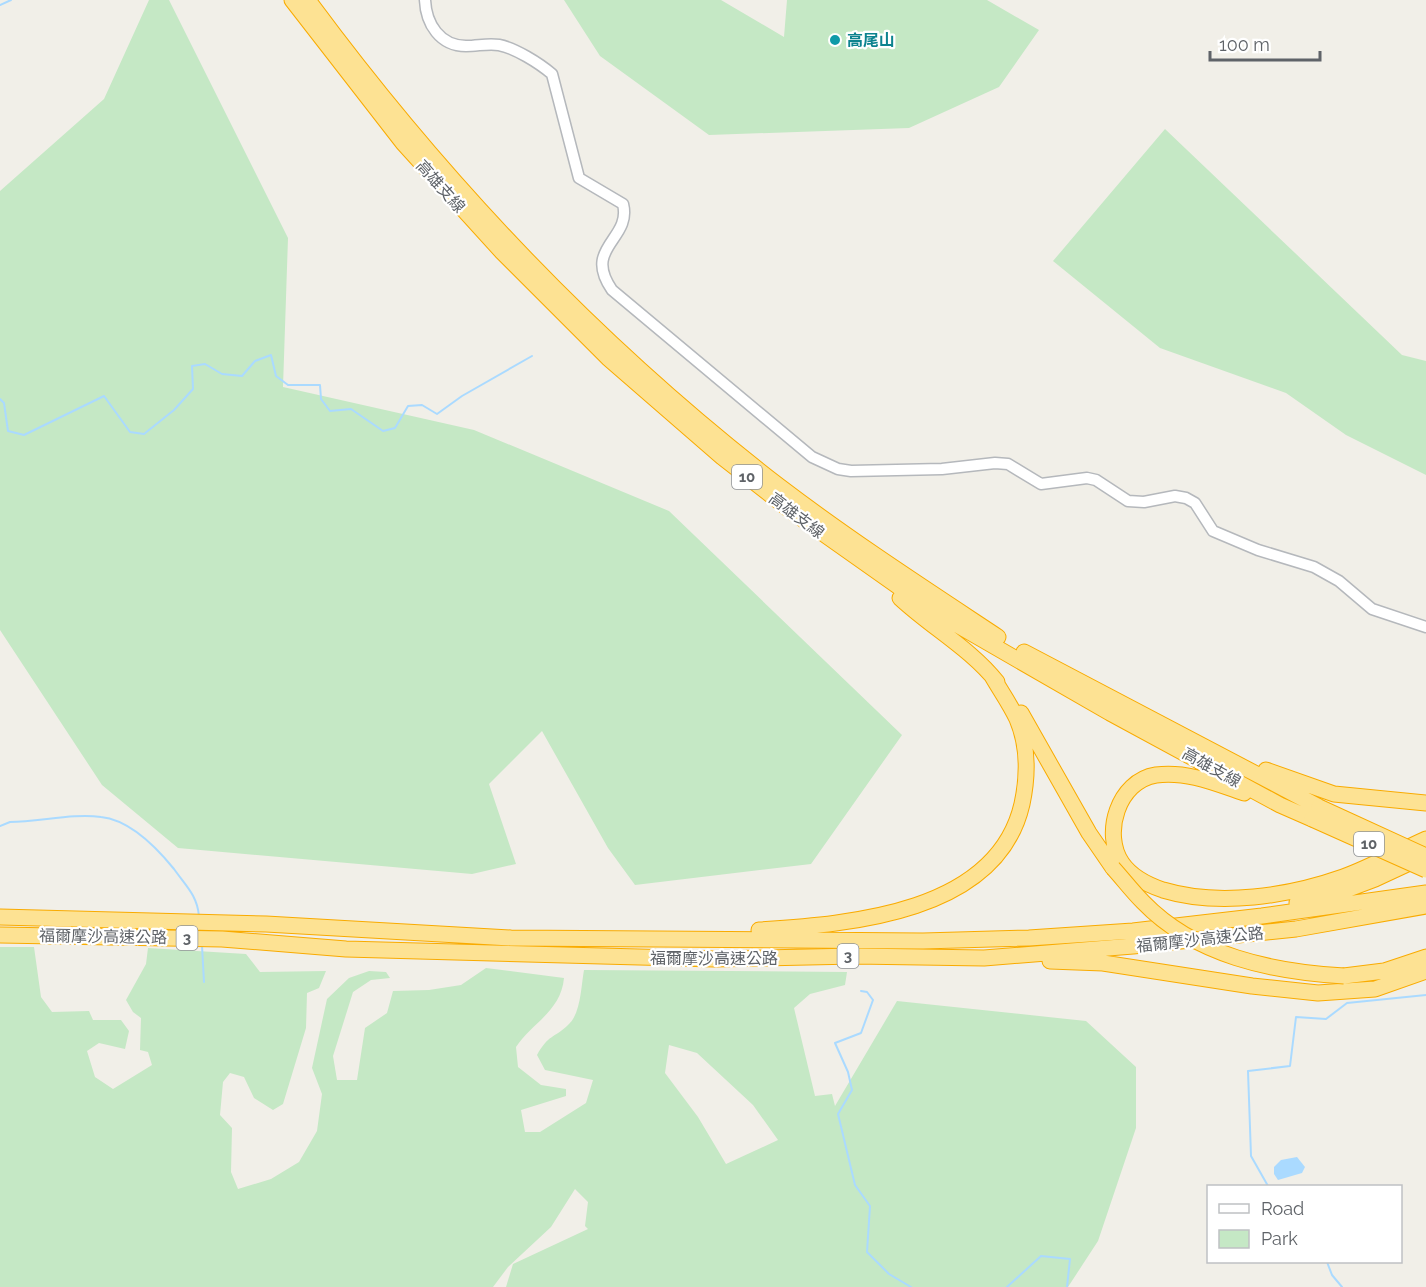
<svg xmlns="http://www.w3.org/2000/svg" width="1426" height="1287" viewBox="0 0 1426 1287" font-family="Raleway,'Noto Sans TC',sans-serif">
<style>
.green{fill:#c5e8c5;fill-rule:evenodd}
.water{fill:#aadaff}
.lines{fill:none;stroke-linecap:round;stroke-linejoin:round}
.stream{stroke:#aadaff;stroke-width:2}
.tertiary-casing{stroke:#b5b8bc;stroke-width:13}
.motorway-casing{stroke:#f9ab00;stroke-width:17}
.tertiary{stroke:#fff;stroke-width:10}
.motorway{stroke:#fde293;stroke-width:15}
.motorway-bridge-casing{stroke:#f9ab00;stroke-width:17;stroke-linecap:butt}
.motorway-bridge{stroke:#fde293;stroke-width:15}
.culture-dot{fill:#0f9aa8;stroke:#fff;stroke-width:2}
.labels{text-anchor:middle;stroke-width:4.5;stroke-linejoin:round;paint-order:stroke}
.shield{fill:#fff;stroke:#8f9295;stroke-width:1.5}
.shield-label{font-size:15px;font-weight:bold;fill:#5f6368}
.culture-label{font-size:16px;font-weight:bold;fill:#0d838f;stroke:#fff;text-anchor:start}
.street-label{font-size:16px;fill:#5f6368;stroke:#fff}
</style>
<rect width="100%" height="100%" fill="#f1efe8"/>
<path class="green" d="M 149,0 L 169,0 L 288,238 L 283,387 L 474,430 L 669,511 L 902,735 L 811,864 L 635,885 L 608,848 L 542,731 L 489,784 L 516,864 L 472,874 L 178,848 L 102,785 L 0,630 L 0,191 L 104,99 Z
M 564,0 L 721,0 L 784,37 L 787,0 L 987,0 L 1039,30 L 999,87 L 909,128 L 709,135 L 600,56 Z
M 1165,129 L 1402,355 L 1426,361 L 1426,475 L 1346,435 L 1286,393 L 1160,348 L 1053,261 Z
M 0,947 L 34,947 L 41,997 L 52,1012 L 89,1011 L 93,1020 L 121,1020 L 129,1031 L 125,1049 L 99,1043 L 87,1051 L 95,1077 L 113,1089 L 152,1065 L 148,1052 L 140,1050 L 141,1018 L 133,1012 L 126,1000 L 146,964 L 148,948 L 246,954 L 260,972 L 326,971 L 319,988 L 307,993 L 306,1028 L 283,1104 L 273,1110 L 254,1098 L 244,1077 L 230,1073 L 223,1082 L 220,1115 L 232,1128 L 231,1172 L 238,1189 L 271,1179 L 299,1162 L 317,1131 L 322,1094 L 312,1068 L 327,999 L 349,978 L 369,971 L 386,972 L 390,978 L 371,980 L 353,992 L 333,1056 L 337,1080 L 357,1080 L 365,1028 L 387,1013 L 393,991 L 429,990 L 461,985 L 486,968 L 564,978 C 561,1011 533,1022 516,1047 L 518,1067 L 541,1085 L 566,1089 L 566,1096 L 521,1110 L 525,1132 L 540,1132 L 586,1103 L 593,1080 L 545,1070 L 537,1055 C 549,1034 553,1039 568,1025 C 581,1014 581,986 584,970 L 847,972 L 845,985 L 810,994 L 794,1008 L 815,1096 L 832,1094 L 835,1106 L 897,1001 L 1086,1021 L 1136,1067 L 1136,1128 L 1098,1241 L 1068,1287 L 506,1287 L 513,1264 L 588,1229 L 585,1226 L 588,1202 L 575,1189 L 551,1227 L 508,1267 L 493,1287 L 0,1287 ZM 669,1045 L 697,1053 L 753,1105 L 778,1140 L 726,1164 L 698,1117 L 665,1073 Z"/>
<path class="water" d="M 1297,1157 L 1305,1167 L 1302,1173 L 1278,1180 L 1274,1174 L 1274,1167 L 1281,1160 Z"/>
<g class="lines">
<path class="stream" d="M 0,5 L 11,0
M 0,399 L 4,403 L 8,431 L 24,435 L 104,396 L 130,432 L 144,434 L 174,410 L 193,389 L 192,366 L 205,364 L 222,374 L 242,376 L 255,361 L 271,355 L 276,376 L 288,385 L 320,385 L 321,399 L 330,411 L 351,409 L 383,431 L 395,428 L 408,406 L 422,405 L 437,414 L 462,396 L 532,356
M 0,826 L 10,822 C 39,822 73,813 101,817 C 130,820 157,848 174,869 C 186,886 197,895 199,916
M 202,946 L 204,982
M 861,991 L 867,992 L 873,1000 L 861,1033 L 835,1043 L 848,1072 L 852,1090 L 838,1114 L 855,1185 L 870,1206 L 867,1252 L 889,1274 L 911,1287
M 1268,1186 L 1251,1156 L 1248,1071 L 1290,1066 L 1296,1017 L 1326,1019 L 1347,1003 L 1426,995
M 1327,1262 L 1332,1275 L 1342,1287
M 1007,1287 L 1041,1256 L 1070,1259 L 1067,1287"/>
<g class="tertiary-casing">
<path id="tertiary" d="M 425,0 C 426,24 440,46 466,46 C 478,46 488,43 499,45 C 515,48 539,63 552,74 L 579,178 L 623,204 C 632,240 582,247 612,290 L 812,457 L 838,469 L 851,471 L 942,469 L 995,463 L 1008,464 L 1041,484 L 1087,478 L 1096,480 L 1128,501 L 1144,502 L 1175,496 L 1186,498 L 1195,503 L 1213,531 L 1258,550 L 1314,567 L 1339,581 L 1372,609 L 1426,627"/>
</g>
<g class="motorway-casing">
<path id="motorway" d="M 292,0 L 403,143 L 502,252 L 608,358 L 722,457 L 790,510 L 933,611 L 1110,713 L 1280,805 L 1312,819
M 308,0 C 443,183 599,347 779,486 C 850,540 924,588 998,637
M 900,598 C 931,627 971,649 997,682
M 1024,652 L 1319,807
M 1021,713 L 1089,833 L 1113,868
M 1266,770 L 1334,794 L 1426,803
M 1244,793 C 1215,783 1187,771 1156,775 C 1118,781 1102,834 1122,863 C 1131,876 1148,885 1163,890 C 1219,907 1289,896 1343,877 C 1371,867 1399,851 1426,839
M 1297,903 L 1338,893 L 1375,879 L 1418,859
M 0,917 L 266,924 L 511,938 L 923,941 L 1029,938 L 1133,931 L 1262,916 L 1426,893
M 759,930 C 851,924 997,913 1022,804 C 1028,776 1028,745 1017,719 C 1010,704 1000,690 992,676
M 0,935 L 222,939 L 346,949 L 714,959 L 855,956 L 984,958 L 1133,946 L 1296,929 L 1426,906
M 1050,961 L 1103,963 L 1252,986 L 1318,993 L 1375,989 L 1426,971
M 1344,976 L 1384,971 L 1426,957"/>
</g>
<use href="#tertiary" class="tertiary"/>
<use href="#motorway" class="motorway"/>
<g class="motorway-bridge-casing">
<path id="motorway-bridge" d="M 1319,807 L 1426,856
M 1312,819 L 1426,870
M 1113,868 C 1123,879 1132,891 1143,902 C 1195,956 1273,972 1344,976"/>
</g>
<use href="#motorway-bridge" class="motorway-bridge"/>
</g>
<circle class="culture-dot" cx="835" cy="40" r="6"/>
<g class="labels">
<g class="shield">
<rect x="732" y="465" width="30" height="24" rx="4.5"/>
<rect x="1354" y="832" width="30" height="24" rx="4.5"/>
<rect x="176.5" y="926" width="21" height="24" rx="4.5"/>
<rect x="837.5" y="944" width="21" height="24" rx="4.5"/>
</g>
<g class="shield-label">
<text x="747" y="482">10</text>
<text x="1369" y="849">10</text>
<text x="187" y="943">3</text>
<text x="848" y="961">3</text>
</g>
<g class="culture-label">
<text x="847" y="46">高尾山</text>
</g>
<g class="street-label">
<text transform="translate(441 186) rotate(48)" y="6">高雄支線</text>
<text transform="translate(797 515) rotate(37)" y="6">高雄支線</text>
<text transform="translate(1212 767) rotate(29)" y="6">高雄支線</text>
<text transform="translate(103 936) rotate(1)" y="6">福爾摩沙高速公路</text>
<text transform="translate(1200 939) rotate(-6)" y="6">福爾摩沙高速公路</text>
<text x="714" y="964">福爾摩沙高速公路</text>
</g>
</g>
<rect x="1207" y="1185" width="195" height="78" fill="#ffffff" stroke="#bfc1c3" stroke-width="1.5"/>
<rect x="1219" y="1204" width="30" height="9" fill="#ffffff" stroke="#bfc1c3" stroke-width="1.5"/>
<text x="1261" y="1215" font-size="18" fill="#5f6368">Road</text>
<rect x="1219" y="1230" width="30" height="18" fill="#c5e8c5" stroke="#bfc1c3" stroke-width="1.5"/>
<text x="1261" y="1245" font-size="18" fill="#5f6368">Park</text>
<path d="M1210 51v9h110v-9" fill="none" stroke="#5f6368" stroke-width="3"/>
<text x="1219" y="51" font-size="18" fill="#5f6368" stroke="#ffffff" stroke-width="4.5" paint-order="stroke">100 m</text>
</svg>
